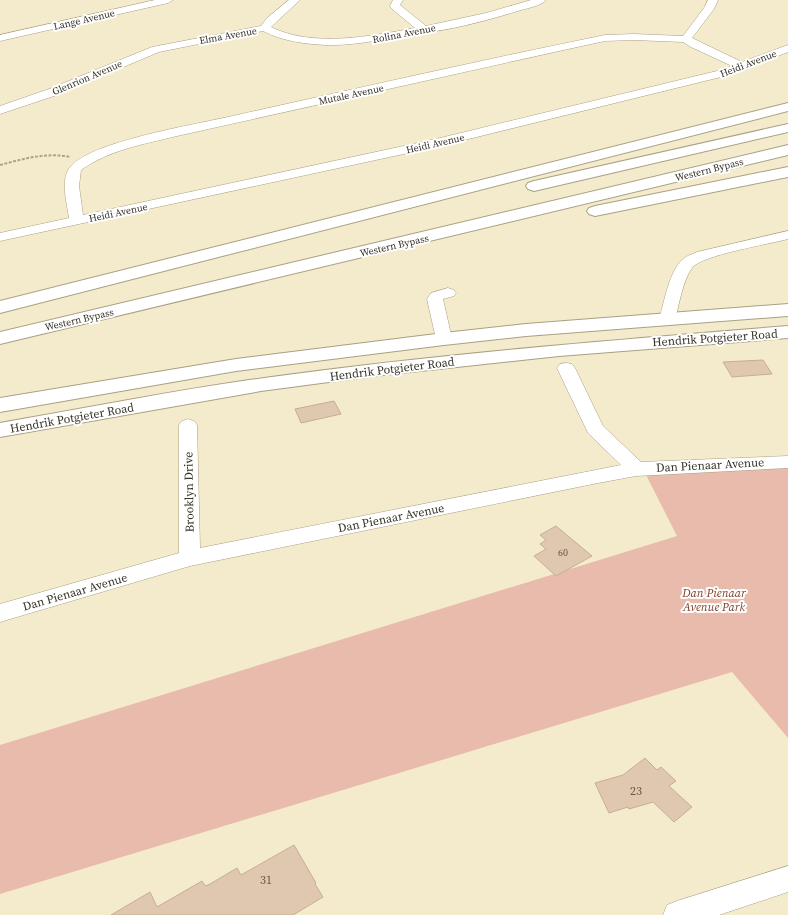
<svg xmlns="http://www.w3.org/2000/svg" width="788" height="915" viewBox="0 0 788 915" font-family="'Source Serif 4',serif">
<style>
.green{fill:#e9bbac}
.building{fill:#e0c8b0;stroke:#c5ae96}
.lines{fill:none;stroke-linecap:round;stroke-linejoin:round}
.minor-casing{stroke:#a9a083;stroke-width:1}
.major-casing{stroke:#a9a083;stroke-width:2}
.highway-casing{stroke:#a9a083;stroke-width:2}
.path{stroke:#aca58d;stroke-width:2;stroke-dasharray:3 1.5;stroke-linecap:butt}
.minor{fill:#fff;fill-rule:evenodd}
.major{fill:#fff;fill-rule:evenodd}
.highway{fill:#fff;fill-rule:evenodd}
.labels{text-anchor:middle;stroke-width:4;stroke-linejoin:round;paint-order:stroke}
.far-street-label{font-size:10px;fill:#363327;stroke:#fff}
.number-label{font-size:10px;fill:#605849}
.street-label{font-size:12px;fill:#363327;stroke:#fff}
.park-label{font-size:12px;font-style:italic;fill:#7c3f2a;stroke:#fff}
.near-number-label{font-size:12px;fill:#605849}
</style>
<rect width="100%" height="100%" fill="#f4ebcc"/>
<path class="green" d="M 788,460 L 788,738 L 732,672 L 0,894 L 0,745 L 677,536 L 641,465 Z"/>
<path class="building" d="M 763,360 L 772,374 L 732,377 L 723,362 Z
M 334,401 L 341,414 L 301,423 L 295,409 Z
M 556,526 L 592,556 L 556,576 L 534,556 L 546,549 L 540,544 L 546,540 L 540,535 Z
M 645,758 L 657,770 L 661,767 L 676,781 L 669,786 L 692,807 L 674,822 L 653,802 L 629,809 L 628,807 L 609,813 L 595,783 L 623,775 Z
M 294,845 L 316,883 L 315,884 L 323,897 L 293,915 L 111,915 L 150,892 L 157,907 L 202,881 L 205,886 L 210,884 L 237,868 L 241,875 Z"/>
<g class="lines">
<g class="minor-casing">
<path id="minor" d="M 155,0 L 173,0 L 168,3 L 0,41 L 0,35 Z
M 289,0 L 300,0 L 271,27 C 313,48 372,36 415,28 L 391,8 L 390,6 L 393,0 L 403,0 L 400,5 L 426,26 L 486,13 L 531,0 L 546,0 C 541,6 528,8 521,10 C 489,20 455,29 423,33 C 390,37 359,46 326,45 C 305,44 282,41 263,31 L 159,52 L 57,95 L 0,114 L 0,106 L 49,89 L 152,47 L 261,26 L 267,18 Z
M 708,0 L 718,0 L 714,9 L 692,38 L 742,62 L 788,45 L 788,52 L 749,67 L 748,69 L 729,75 L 436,147 L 0,241 L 0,233 L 69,218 C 67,203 59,177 72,165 C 97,140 199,124 237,115 C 359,88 482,60 605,35 L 634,34 L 683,36 L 704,8 ZM 634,40 L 683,42 L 691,47 L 732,66 L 721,70 L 436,139 L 83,215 L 79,186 L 81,170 C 109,150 144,144 177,136 L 559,51 L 605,41 Z
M 788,231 L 788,239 C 770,244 701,255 692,268 C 683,280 679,305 675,320 L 673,323 L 667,325 L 661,323 L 659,320 C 664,303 669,271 683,259 C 687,256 692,254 697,252 Z
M 448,288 L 454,290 L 456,293 L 454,296 L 443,299 L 452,339 L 450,343 L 444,344 L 438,343 L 436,339 L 427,299 L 431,293 Z
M 566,363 L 572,364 L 575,368 L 603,426 L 641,462 L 788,456 L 788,468 L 636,476 L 598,483 L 190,566 L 0,622 L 0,604 L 179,553 L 179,425 L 182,421 L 188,419 L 194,421 L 197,425 L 200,548 L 621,465 L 588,433 L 557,368 L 560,364 Z
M 788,866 L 788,892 L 719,915 L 663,915 L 667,905 L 677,901 Z"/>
</g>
<g class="major-casing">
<path id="major" d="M 788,304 L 788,316 L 526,336 L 444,345 L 236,371 L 0,412 L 0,398 L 236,359 L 444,333 L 526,324 Z
M 788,326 L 788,338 L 559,356 L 374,376 L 261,391 L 0,437 L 0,423 C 88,408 176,390 264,378 C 438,354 613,340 788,326 Z"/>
</g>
<g class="highway-casing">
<path id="highway" d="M 788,103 L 788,111 L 0,313 L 0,301 Z
M 788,124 L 788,132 L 534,191 L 528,189 L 526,186 L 528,183 L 534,181 Z
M 788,145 L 788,155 L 0,344 L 0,332 Z
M 788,167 L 788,177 L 595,216 L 589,214 L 587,211 L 589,208 L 595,206 Z"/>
</g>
<path class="path" d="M 0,165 C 23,159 46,152 70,157"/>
<use href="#minor" class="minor"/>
<use href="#major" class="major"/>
<use href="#highway" class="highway"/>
</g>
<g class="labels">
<g class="far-street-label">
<text transform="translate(84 19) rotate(-13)" y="4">Lange Avenue</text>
<text transform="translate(404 33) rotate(-11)" y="4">Rolina Avenue</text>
<text transform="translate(228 35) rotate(-10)" y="4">Elma Avenue</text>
<text transform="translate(748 63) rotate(-21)" y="4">Heidi Avenue</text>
<text transform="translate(87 77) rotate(-23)" y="4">Glenrion Avenue</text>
<text transform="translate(351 94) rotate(-12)" y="4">Mutale Avenue</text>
<text transform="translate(435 143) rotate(-13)" y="4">Heidi Avenue</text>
<text transform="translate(709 169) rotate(-14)" y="4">Western Bypass</text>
<text transform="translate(118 212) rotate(-12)" y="4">Heidi Avenue</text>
<text transform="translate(394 245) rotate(-13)" y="4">Western Bypass</text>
<text transform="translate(79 319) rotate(-13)" y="4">Western Bypass</text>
</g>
<g class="number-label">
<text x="563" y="556">60</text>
</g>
<g class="street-label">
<text transform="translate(715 338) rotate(-4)" y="4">Hendrik Potgieter Road</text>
<text transform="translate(392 369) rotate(-7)" y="4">Hendrik Potgieter Road</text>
<text transform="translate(72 418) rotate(-10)" y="4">Hendrik Potgieter Road</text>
<text transform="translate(710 465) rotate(-3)" y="4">Dan Pienaar Avenue</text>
<text transform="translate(189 492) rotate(-91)" y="4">Brooklyn Drive</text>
<text transform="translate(391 518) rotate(-11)" y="4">Dan Pienaar Avenue</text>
<text transform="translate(75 592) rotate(-16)" y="4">Dan Pienaar Avenue</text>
</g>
<g class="park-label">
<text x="714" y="597">Dan Pienaar<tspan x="714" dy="14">Avenue Park</tspan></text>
</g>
<g class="near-number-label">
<text x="636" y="795">23</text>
<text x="266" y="884">31</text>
</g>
</g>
</svg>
